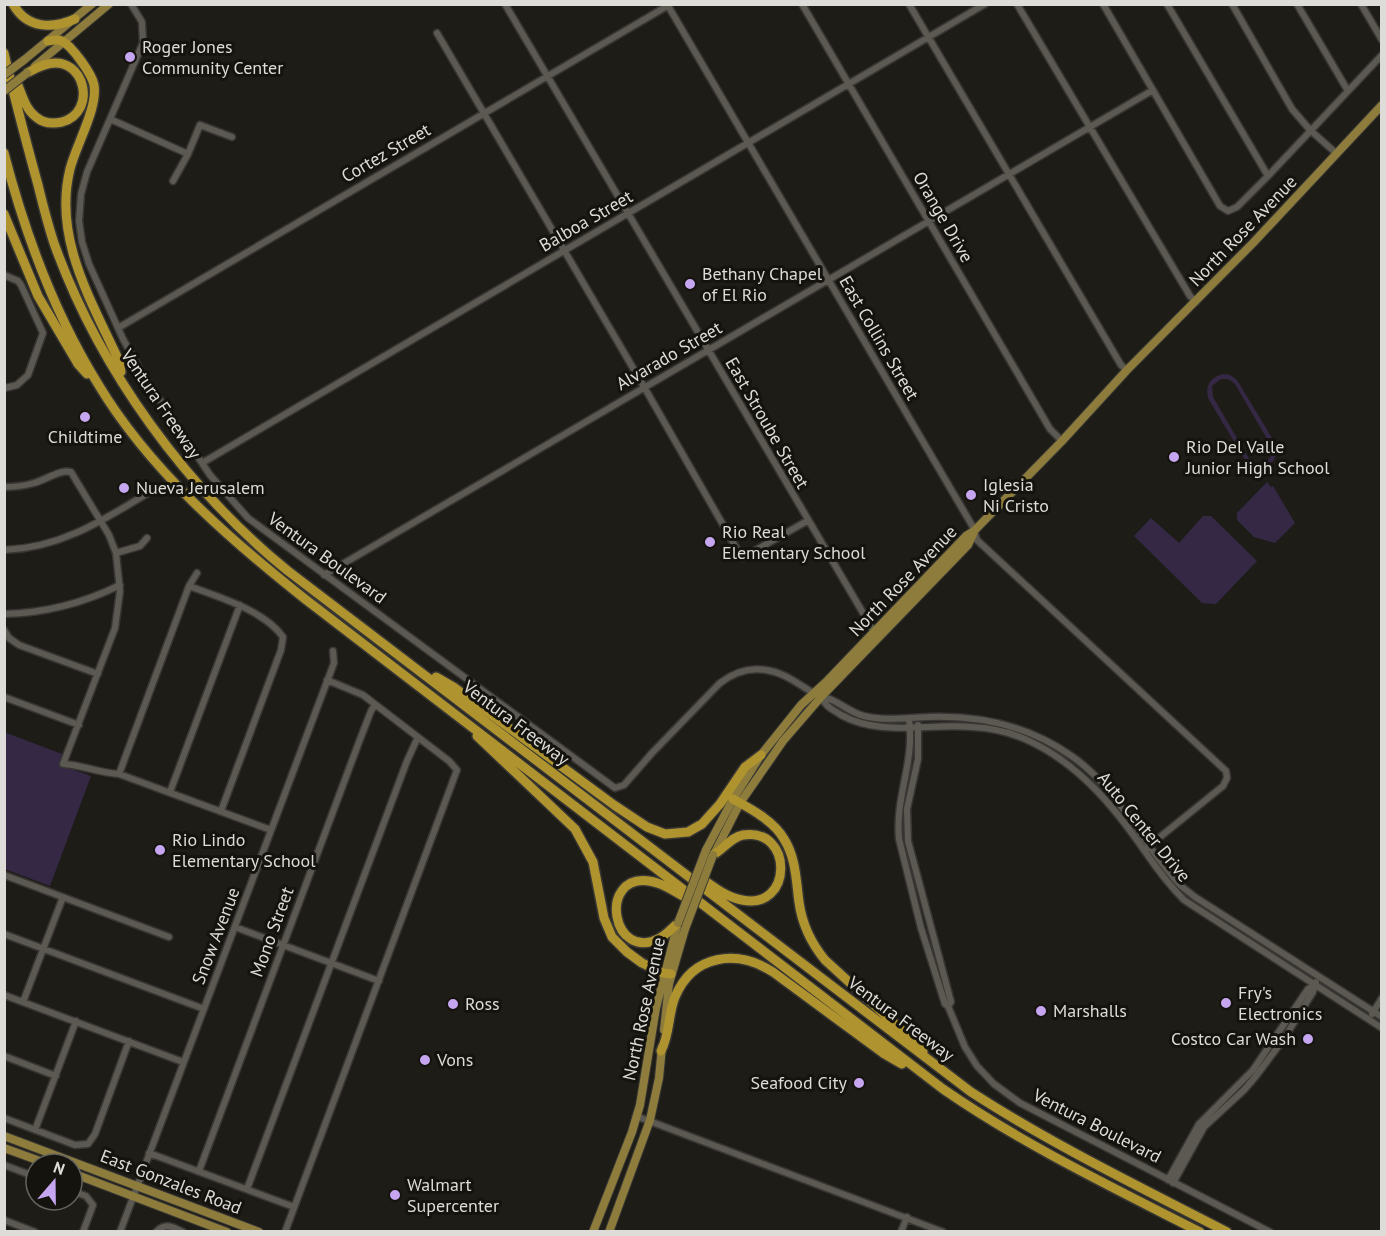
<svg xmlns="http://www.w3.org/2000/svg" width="1386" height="1236" viewBox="0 0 1386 1236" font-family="'PT Sans',sans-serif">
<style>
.green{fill:#352845;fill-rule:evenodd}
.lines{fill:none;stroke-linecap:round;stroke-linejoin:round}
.minor-casing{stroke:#373633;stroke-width:9}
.major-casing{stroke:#373633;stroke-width:10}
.highway-casing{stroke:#373633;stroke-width:12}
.minor{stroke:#5b5952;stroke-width:6}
.major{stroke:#8d7c3c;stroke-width:8}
.highway{stroke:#af932e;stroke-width:9}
.major-bridge-casing{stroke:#373633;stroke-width:10;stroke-linecap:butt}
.major-bridge{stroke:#8d7c3c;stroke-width:8}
.poi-dot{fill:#c6a6f0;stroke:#15130e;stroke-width:2}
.labels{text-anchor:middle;stroke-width:6;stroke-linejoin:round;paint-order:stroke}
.poi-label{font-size:18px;fill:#dddcd8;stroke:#15130e;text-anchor:start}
.street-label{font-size:18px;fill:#dddcd8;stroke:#15130e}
</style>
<rect width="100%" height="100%" fill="#1e1c17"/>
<path class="green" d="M 1223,374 L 1230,375 L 1237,380 L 1275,443 C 1278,453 1276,461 1267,467 L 1255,468 L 1247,463 L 1209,400 C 1204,387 1210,377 1223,374 ZM 1221,379 L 1228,379 L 1235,384 L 1270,444 L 1272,455 L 1265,463 L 1257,464 L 1249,459 L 1213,397 L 1212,386 Z
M 1267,482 L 1271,487 L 1273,486 L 1295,523 L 1275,543 L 1254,537 L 1237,520 L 1237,513 Z
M 1203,516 L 1211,516 L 1257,561 L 1216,604 L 1202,603 L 1134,536 L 1151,518 L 1179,543 Z
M 4,732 L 62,754 L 74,770 L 91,776 L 50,886 L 5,869 Z"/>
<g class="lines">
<g class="minor-casing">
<path id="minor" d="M 131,4 L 142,22 L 143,43 L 87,172 L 81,194 L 79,221 L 82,242 L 89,264 L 123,339 L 142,373 L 210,475 L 248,518 L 615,788 L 624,785 L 652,753 L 720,683 C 733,673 749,667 766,670 C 787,673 801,687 819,696 C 823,698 828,698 832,700 C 843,705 852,713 864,716 C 885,721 906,718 928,717 C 980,715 1027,725 1070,755 C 1118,787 1142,845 1181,886 L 1195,897 L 1382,1017
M 505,4 L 876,635
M 667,4 L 973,527 L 977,540 L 1226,771 L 1227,778 L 1223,786 L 1144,850
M 802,4 L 1050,429 L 1062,441
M 909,4 L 1121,365 L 1127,370
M 1017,4 L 1190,296 L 1196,302
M 1103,4 L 1220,206 L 1228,211 L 1237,207 L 1268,176 L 1382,55
M 1167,4 L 1268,176
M 1232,4 L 1292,109 L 1310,130 L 1337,154
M 1297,4 L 1348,91
M 1361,4 L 1382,40
M 437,33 L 643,385 L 742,558 L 807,521
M 110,119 L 188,154
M 173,181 L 188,154 L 200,125 L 232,137
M 4,275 L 18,281 L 21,285 L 43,333 L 28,375 L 17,385 L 5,388
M 118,328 L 669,5
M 202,463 L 985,4
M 4,487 C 15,487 24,486 34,483 C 46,480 60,469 71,472 L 109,535 L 116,553 L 120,591 L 115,628 L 63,764 C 83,765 99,773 119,774 L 271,830
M 4,550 C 60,548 102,521 148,493
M 116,553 L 140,546 L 147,538
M 324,575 L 1153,90
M 189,586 C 218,597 264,610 283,637 L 281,650 L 221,811
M 4,614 C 45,613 84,603 120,585
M 4,630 L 9,638 L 19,645 L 98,674
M 4,697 L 79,725
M 821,697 C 826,707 832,709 841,715 C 881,737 929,723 972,727 C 990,728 1009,732 1025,739 C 1077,762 1113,805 1144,850 C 1157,869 1169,885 1184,900 L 1382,1028
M 909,719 C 915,763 895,796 899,839 L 921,928 L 945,1004 L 948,1006 L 965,1047 L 977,1066 L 994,1084 L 1020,1103 L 1270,1232
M 918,725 L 918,759 L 907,809 L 908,841 L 951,1002 L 948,1006
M 119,774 L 189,586 L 197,573
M 170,792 L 240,605
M 4,875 L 169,937
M 235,927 L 379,981
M 4,934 L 204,1009
M 4,995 L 183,1062
M 23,1002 L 63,897
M 1372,1014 L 1382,998
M 4,1056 L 56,1076
M 636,1116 L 943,1232
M 4,1118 L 75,1145 L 88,1144 L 95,1134 L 129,1041
M 35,1130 L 76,1021
M 149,1153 L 294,1207
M 4,1165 L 36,1177
M 199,1171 L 359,742 L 371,711 L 375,705
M 1168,1180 L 1199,1124 L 1253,1070 L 1308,989 L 1314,986
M 1173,1183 L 1204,1127 L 1244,1090 L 1256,1076 L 1283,1040 L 1313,992 L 1316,982
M 247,1189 L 407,761 L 418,737
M 72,1191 L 86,1196 L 93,1205 L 83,1232
M 4,1220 L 35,1232
M 120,1232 L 334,663 L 333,651
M 156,1232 C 165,1222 173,1227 183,1232
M 285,1232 L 457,770 L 449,761 L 363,695 L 327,680
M 901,1232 L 907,1217"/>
</g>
<g class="major-casing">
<path id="major" d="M 24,60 L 92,4
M 35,66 L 109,4
M 706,850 L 733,799 L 761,755 L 801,705 L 826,682 L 966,536 L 974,531 L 1062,441 L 1127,370 L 1253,243 L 1382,105
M 714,854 L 740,803 L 783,741 L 821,697 L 968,545 L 974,532
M 664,1030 L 669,984 L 685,929
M 4,1136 L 259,1232
M 4,1148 L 48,1164
M 72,1173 L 227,1232
M 593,1232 L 632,1132 L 640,1105 L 656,1008 L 678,923
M 609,1232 L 650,1120 L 659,1078 L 662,1047"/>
</g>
<g class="highway-casing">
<path id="highway" d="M 13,4 C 27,29 52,29 75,19
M 48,41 C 53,40 57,39 62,41 C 72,46 92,74 94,85 C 98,108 76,145 70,169 C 53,238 91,300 119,361 L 121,372
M 4,53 C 14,97 26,141 38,185 C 43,205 48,226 55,246 C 100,370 186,488 288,571 L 971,1092 C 1053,1145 1140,1187 1227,1232
M 16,81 C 22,93 24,108 36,117 C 43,123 53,124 62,122 C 98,112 85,55 48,64 C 41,65 33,70 27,73
M 4,153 C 25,234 54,313 98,384 C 149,469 228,538 305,599 L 943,1089 C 1024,1145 1112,1187 1200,1232
M 4,214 L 38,296 L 78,364 L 87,374
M 436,677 L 455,688 L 614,805 L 647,827 L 665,834 L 688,832 L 702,824 L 720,804 L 745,767 L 761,755
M 477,736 L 575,829 L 593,862 L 604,918 L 612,937 L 627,952 L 642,963 L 663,973 L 671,974
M 733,799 C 751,809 774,821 784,839 C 796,858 796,880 799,902 C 802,924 811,943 825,960 L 920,1047 L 923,1052
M 697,875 C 711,885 725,897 742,900 C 793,911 794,827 743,835 C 731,837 724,849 713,855
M 678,923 C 672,928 667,934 660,938 C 612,964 597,874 649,881 C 665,883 681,896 695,903
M 661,1051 C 670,1034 668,1014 675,997 C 693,954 737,949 773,972 L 883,1053 L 902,1064"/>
</g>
<use href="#minor" class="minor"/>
<use href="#major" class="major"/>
<use href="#highway" class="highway"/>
<g class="major-bridge-casing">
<path id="major-bridge" d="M 4,75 L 24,60
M 4,91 L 27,73
M 678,923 L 706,850
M 685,929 L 713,855"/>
</g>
<use href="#major-bridge" class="major-bridge"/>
</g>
<g class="poi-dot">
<circle cx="130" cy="57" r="6"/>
<circle cx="690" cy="284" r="6"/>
<circle cx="85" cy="417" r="6"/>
<circle cx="1174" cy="457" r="6"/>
<circle cx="124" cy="488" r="6"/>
<circle cx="971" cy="495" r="6"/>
<circle cx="710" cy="542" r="6"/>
<circle cx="160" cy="850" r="6"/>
<circle cx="1226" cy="1003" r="6"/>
<circle cx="453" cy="1004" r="6"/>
<circle cx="1041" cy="1011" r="6"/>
<circle cx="1308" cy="1039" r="6"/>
<circle cx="425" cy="1060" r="6"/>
<circle cx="859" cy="1083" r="6"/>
<circle cx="395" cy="1195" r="6"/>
</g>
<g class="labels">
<g class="poi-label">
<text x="142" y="53">Roger Jones<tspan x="142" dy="21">Community Center</tspan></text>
<text x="702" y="280">Bethany Chapel<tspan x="702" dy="21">of El Rio</tspan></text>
<text x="85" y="443" text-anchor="middle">Childtime</text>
<text x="1186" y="453">Rio Del Valle<tspan x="1186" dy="21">Junior High School</tspan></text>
<text x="983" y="491">Iglesia<tspan x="983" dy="21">Ni Cristo</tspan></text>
<text x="136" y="494">Nueva Jerusalem</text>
<text x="722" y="538">Rio Real<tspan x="722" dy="21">Elementary School</tspan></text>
<text x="172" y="846">Rio Lindo<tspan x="172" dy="21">Elementary School</tspan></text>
<text x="1238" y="999">Fry's<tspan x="1238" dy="21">Electronics</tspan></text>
<text x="465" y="1010">Ross</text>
<text x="1053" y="1017">Marshalls</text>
<text x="1296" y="1045" text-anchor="end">Costco Car Wash</text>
<text x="437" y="1066">Vons</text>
<text x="847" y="1089" text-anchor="end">Seafood City</text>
<text x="407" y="1191">Walmart<tspan x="407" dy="21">Supercenter</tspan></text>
</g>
<g class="street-label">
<text transform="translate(386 153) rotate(-30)" y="6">Cortez Street</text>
<text transform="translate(943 217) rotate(60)" y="6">Orange Drive</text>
<text transform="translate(586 221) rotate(-30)" y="6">Balboa Street</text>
<text transform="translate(1243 231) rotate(-46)" y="6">North Rose Avenue</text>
<text transform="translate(879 338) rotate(60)" y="6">East Collins Street</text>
<text transform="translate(669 356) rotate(-30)" y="6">Alvarado Street</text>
<text transform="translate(161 404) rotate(56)" y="6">Ventura Freeway</text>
<text transform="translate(767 423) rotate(60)" y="6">East Stroube Street</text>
<text transform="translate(327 558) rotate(36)" y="6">Ventura Boulevard</text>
<text transform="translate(903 581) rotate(-46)" y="6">North Rose Avenue</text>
<text transform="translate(516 723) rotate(37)" y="6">Ventura Freeway</text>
<text transform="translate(1144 827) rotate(51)" y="6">Auto Center Drive</text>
<text transform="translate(272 932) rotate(-70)" y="6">Mono Street</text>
<text transform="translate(216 936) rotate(-69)" y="6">Snow Avenue</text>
<text transform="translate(644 1009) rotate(-78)" y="6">North Rose Avenue</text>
<text transform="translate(901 1019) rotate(37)" y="6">Ventura Freeway</text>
<text transform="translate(1097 1126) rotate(27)" y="6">Ventura Boulevard</text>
<text transform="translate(171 1182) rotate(21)" y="6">East Gonzales Road</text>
</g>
</g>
<rect width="1386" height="1236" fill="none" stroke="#dddcd8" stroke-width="12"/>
<g transform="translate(54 1182) rotate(20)"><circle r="28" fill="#15130e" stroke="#65635f" stroke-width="1.5"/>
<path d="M0-4.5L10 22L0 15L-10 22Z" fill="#c6a6f0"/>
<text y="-9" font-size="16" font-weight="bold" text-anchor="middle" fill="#dddcd8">N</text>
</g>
</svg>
